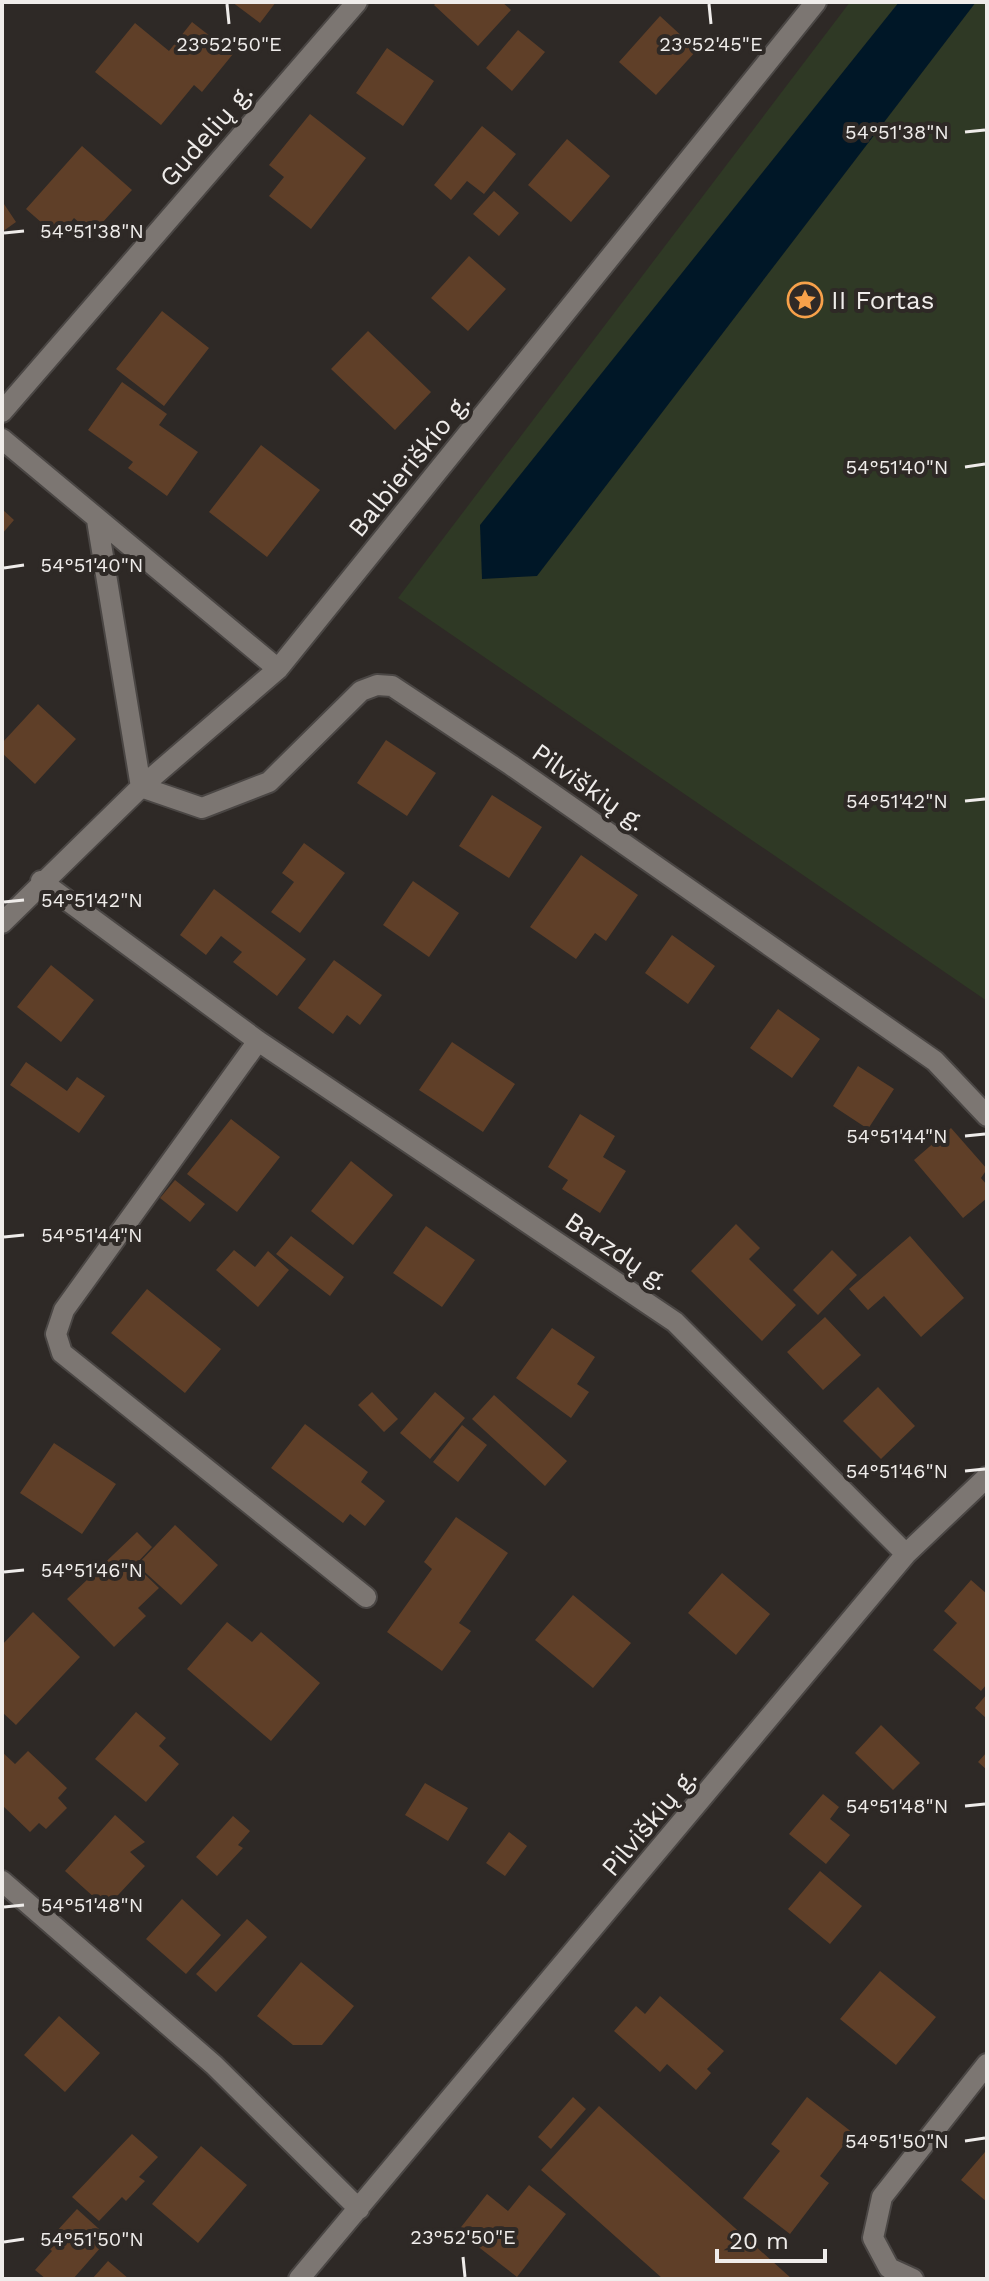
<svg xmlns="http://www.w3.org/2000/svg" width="989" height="2281" viewBox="0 0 989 2281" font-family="'Work Sans',sans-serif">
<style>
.green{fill:#2f3925}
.water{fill:#001727}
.building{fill:#5f3f28}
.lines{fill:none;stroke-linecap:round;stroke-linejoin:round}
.minor-casing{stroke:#4a4644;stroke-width:24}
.minor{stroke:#7c7672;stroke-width:20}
.ticks{fill:none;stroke:#efecea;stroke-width:3}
.labels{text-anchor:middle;stroke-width:8;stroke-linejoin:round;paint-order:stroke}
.street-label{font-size:26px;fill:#efecea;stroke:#2e2926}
.poi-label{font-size:26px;fill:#efecea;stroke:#2e2926;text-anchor:start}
.ticks-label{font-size:20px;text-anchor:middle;fill:#efecea;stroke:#2e2926;stroke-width:8;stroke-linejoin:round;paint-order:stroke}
</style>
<rect width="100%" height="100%" fill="#2e2926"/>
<path class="green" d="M 850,2 L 987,2 L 987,1001 L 398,598 Z"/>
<path class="water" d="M 899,2 L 976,2 L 537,576 L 482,579 L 480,525 Z"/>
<path class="building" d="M 232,2 L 276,2 L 260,23 Z
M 437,2 L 502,2 L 511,10 L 478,46 L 434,5 Z
M 660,16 L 697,50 L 656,95 L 619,62 Z
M 192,22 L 233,54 L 202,92 L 194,85 L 161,125 L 95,72 L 135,23 L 169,51 Z
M 518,30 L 545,52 L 512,91 L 486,68 Z
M 387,48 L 434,81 L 403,126 L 356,93 Z
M 310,114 L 366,158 L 311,229 L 269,196 L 284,177 L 269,165 Z
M 482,126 L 516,154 L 484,194 L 467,181 L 451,200 L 434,185 Z
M 567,139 L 610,176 L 571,222 L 528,185 Z
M 82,146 L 132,190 L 92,234 L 74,218 L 58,237 L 26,209 Z
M 494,191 L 519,213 L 499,236 L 473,214 Z
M 2,201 L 16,222 L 2,232 Z
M 469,256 L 506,289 L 468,331 L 431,298 Z
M 162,311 L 209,348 L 164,406 L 116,369 Z
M 368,331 L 431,392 L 395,430 L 331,369 Z
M 122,382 L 167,414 L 159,425 L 198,452 L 167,496 L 128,468 L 133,462 L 88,430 Z
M 261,445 L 320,490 L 267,557 L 209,512 Z
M 2,509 L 14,520 L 2,534 Z
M 38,704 L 76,739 L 35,784 L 2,753 L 2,743 Z
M 386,740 L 436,773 L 407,816 L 357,783 Z
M 492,795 L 542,827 L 509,878 L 459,846 Z
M 304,843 L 345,873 L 300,933 L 271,912 L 294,882 L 282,873 Z
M 581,855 L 638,895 L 606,941 L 595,933 L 576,959 L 530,927 Z
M 413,881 L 459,913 L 429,957 L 383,925 Z
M 214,889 L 306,959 L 277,996 L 233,962 L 242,952 L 221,936 L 206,955 L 180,935 Z
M 672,935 L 715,966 L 688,1004 L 645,973 Z
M 334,960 L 382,995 L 360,1025 L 347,1015 L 333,1034 L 298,1008 Z
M 51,965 L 94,1000 L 61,1042 L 17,1007 Z
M 778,1009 L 820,1039 L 792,1078 L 750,1048 Z
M 452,1042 L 515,1084 L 483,1132 L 419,1090 Z
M 26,1062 L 67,1091 L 77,1077 L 105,1096 L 79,1133 L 10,1085 Z
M 858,1066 L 894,1089 L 868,1129 L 833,1106 Z
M 580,1114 L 615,1136 L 603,1157 L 626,1171 L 600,1213 L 562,1189 L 568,1180 L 548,1167 Z
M 231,1119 L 280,1157 L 237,1212 L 187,1174 Z
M 951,1128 L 987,1169 L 981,1178 L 987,1185 L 987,1198 L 963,1218 L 914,1160 Z
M 351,1161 L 393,1195 L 353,1245 L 311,1211 Z
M 175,1180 L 205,1204 L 190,1222 L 160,1198 Z
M 736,1224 L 760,1248 L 749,1259 L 796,1305 L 762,1341 L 691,1271 Z
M 426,1226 L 475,1260 L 442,1307 L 393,1273 Z
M 291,1236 L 344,1277 L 330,1296 L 276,1254 Z
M 910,1236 L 964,1298 L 921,1337 L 884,1296 L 868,1310 L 849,1289 Z
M 234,1250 L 255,1267 L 268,1251 L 289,1270 L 258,1307 L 216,1270 Z
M 832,1250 L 857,1275 L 818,1315 L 793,1290 Z
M 147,1289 L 221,1349 L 185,1393 L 111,1333 Z
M 825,1317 L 861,1355 L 823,1390 L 787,1352 Z
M 552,1328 L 595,1357 L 577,1384 L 589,1392 L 571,1418 L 516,1378 Z
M 878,1387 L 915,1426 L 881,1459 L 843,1421 Z
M 372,1392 L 398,1419 L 384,1432 L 358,1405 Z
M 435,1392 L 465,1418 L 430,1459 L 400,1433 Z
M 494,1395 L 567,1461 L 545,1486 L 472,1419 Z
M 305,1424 L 368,1472 L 361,1482 L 385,1501 L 365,1526 L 350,1514 L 343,1523 L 271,1468 Z
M 462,1425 L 487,1445 L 458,1482 L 433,1462 Z
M 54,1443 L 116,1484 L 82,1534 L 20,1493 Z
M 456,1517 L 508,1553 L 459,1623 L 471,1631 L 442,1671 L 387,1632 L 432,1569 L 424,1562 Z
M 175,1525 L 218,1565 L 181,1605 L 137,1565 Z
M 137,1532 L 152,1547 L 136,1564 L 131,1561 L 159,1588 L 138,1608 L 146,1616 L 114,1647 L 67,1599 Z
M 722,1573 L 770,1614 L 736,1655 L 688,1613 Z
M 971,1580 L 987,1594 L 987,1684 L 981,1691 L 933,1650 L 957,1623 L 944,1611 Z
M 573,1595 L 631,1643 L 593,1688 L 535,1640 Z
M 33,1612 L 80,1657 L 16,1725 L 2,1712 L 2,1645 Z
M 227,1622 L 252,1642 L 261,1632 L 320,1683 L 271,1741 L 187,1669 Z
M 987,1694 L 987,1719 L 975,1708 Z
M 136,1712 L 166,1738 L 159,1746 L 179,1764 L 146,1802 L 95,1759 Z
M 881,1725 L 920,1763 L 893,1790 L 855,1753 Z
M 28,1751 L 67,1788 L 58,1798 L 67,1808 L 46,1829 L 39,1823 L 30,1832 L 2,1805 L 2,1752 L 15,1764 Z
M 987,1752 L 987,1770 L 978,1762 Z
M 425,1783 L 468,1808 L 448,1841 L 405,1815 Z
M 823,1794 L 839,1807 L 830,1819 L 850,1835 L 826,1864 L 789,1834 Z
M 115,1815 L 145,1842 L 130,1852 L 145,1866 L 106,1908 L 65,1871 Z
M 233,1816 L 250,1831 L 238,1845 L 243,1848 L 217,1876 L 196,1857 Z
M 509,1832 L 527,1846 L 505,1876 L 486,1863 Z
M 820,1871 L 862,1906 L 830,1944 L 788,1909 Z
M 182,1899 L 221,1935 L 186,1974 L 146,1939 Z
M 247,1919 L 267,1937 L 216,1992 L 196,1974 Z
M 301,1962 L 354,2006 L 322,2045 L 293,2045 L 257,2016 Z
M 880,1971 L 936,2017 L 896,2065 L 840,2019 Z
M 660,1996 L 724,2051 L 707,2069 L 711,2073 L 696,2090 L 667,2064 L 660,2072 L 614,2031 L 636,2006 L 645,2014 Z
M 59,2016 L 100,2053 L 65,2092 L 24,2055 Z
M 573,2097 L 586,2109 L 551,2149 L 538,2137 Z
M 807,2097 L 853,2133 L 820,2176 L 829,2183 L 790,2234 L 743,2198 L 780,2151 L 771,2144 Z
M 599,2106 L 792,2279 L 663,2279 L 541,2170 Z
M 132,2134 L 158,2157 L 139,2177 L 145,2181 L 126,2201 L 122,2197 L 99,2221 L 72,2197 Z
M 201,2146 L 247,2185 L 198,2243 L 152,2204 Z
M 985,2152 L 987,2154 L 987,2202 L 961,2180 Z
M 529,2185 L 566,2214 L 517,2277 L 458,2231 L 487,2194 L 508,2211 Z
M 77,2209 L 109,2238 L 73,2279 L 46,2279 L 35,2270 L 52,2251 L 45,2244 Z
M 108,2261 L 129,2279 L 92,2279 Z"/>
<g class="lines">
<g class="minor-casing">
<path id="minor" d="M 2,412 L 357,2
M 2,439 L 278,669
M 97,520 L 141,787 L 202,808 L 269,782 L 361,691 L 377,685 L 392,686 L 511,765 L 935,1061 L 987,1116
M 41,881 L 258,1041 L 675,1322 L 906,1554
M 2,923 L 141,787 L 278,669 L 816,2
M 258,1041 L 64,1310 L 56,1334 L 62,1353 L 366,1597
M 2,1881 L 214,2065 L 359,2209
M 299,2279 L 906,1554 L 987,1477
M 913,2279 L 889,2268 L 873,2238 L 882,2197 L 987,2064"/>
</g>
<use href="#minor" class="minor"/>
</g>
<path class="ticks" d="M 227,4 L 229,24M 709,4 L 711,24M 965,132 L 985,130M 4,233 L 24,231M 965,467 L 985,464M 4,568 L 24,565M 965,801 L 985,799M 4,902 L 24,900M 965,1136 L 985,1134M 4,1237 L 24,1235M 965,1471 L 985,1469M 4,1572 L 24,1570M 965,1806 L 985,1804M 4,1907 L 24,1905M 965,2141 L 985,2138M 4,2242 L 24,2239M 463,2257 L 465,2277"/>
<defs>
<g id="sight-ring" transform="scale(1.8)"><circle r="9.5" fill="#2e2926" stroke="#f7a14a" stroke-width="1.5"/><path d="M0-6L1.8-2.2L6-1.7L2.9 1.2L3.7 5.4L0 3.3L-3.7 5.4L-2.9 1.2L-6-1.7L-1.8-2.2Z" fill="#f7a14a"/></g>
</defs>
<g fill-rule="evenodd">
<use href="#sight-ring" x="805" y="300"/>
</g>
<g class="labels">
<g class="street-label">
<text transform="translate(206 135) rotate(-49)" y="9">Gudelių g.</text>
<text transform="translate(409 465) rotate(-51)" y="9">Balbieriškio g.</text>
<text transform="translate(589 787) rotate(35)" y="9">Pilviškių g.</text>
<text transform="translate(617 1251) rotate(34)" y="9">Barzdų g.</text>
<text transform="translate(649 1822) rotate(-50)" y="9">Pilviškių g.</text>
</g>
<g class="poi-label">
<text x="831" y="309">II Fortas</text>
</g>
</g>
<g class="ticks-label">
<text x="229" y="51">23°52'50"E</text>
<text x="711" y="51">23°52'45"E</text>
<text x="897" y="139">54°51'38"N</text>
<text x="92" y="238">54°51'38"N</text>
<text x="897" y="474">54°51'40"N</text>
<text x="92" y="572">54°51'40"N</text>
<text x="897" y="808">54°51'42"N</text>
<text x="92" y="907">54°51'42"N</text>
<text x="897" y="1143">54°51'44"N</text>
<text x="92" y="1242">54°51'44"N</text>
<text x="897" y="1478">54°51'46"N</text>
<text x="92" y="1577">54°51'46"N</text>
<text x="897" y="1813">54°51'48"N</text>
<text x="92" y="1912">54°51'48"N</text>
<text x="897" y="2148">54°51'50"N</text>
<text x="463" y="2244">23°52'50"E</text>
<text x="92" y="2246">54°51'50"N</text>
</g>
<rect width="989" height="2281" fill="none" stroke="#efecea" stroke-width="8"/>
<path d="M717 2249v12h108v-12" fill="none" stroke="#efecea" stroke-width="4"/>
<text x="729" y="2249" font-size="24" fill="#efecea" stroke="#2e2926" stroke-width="6" paint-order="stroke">20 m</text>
</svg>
